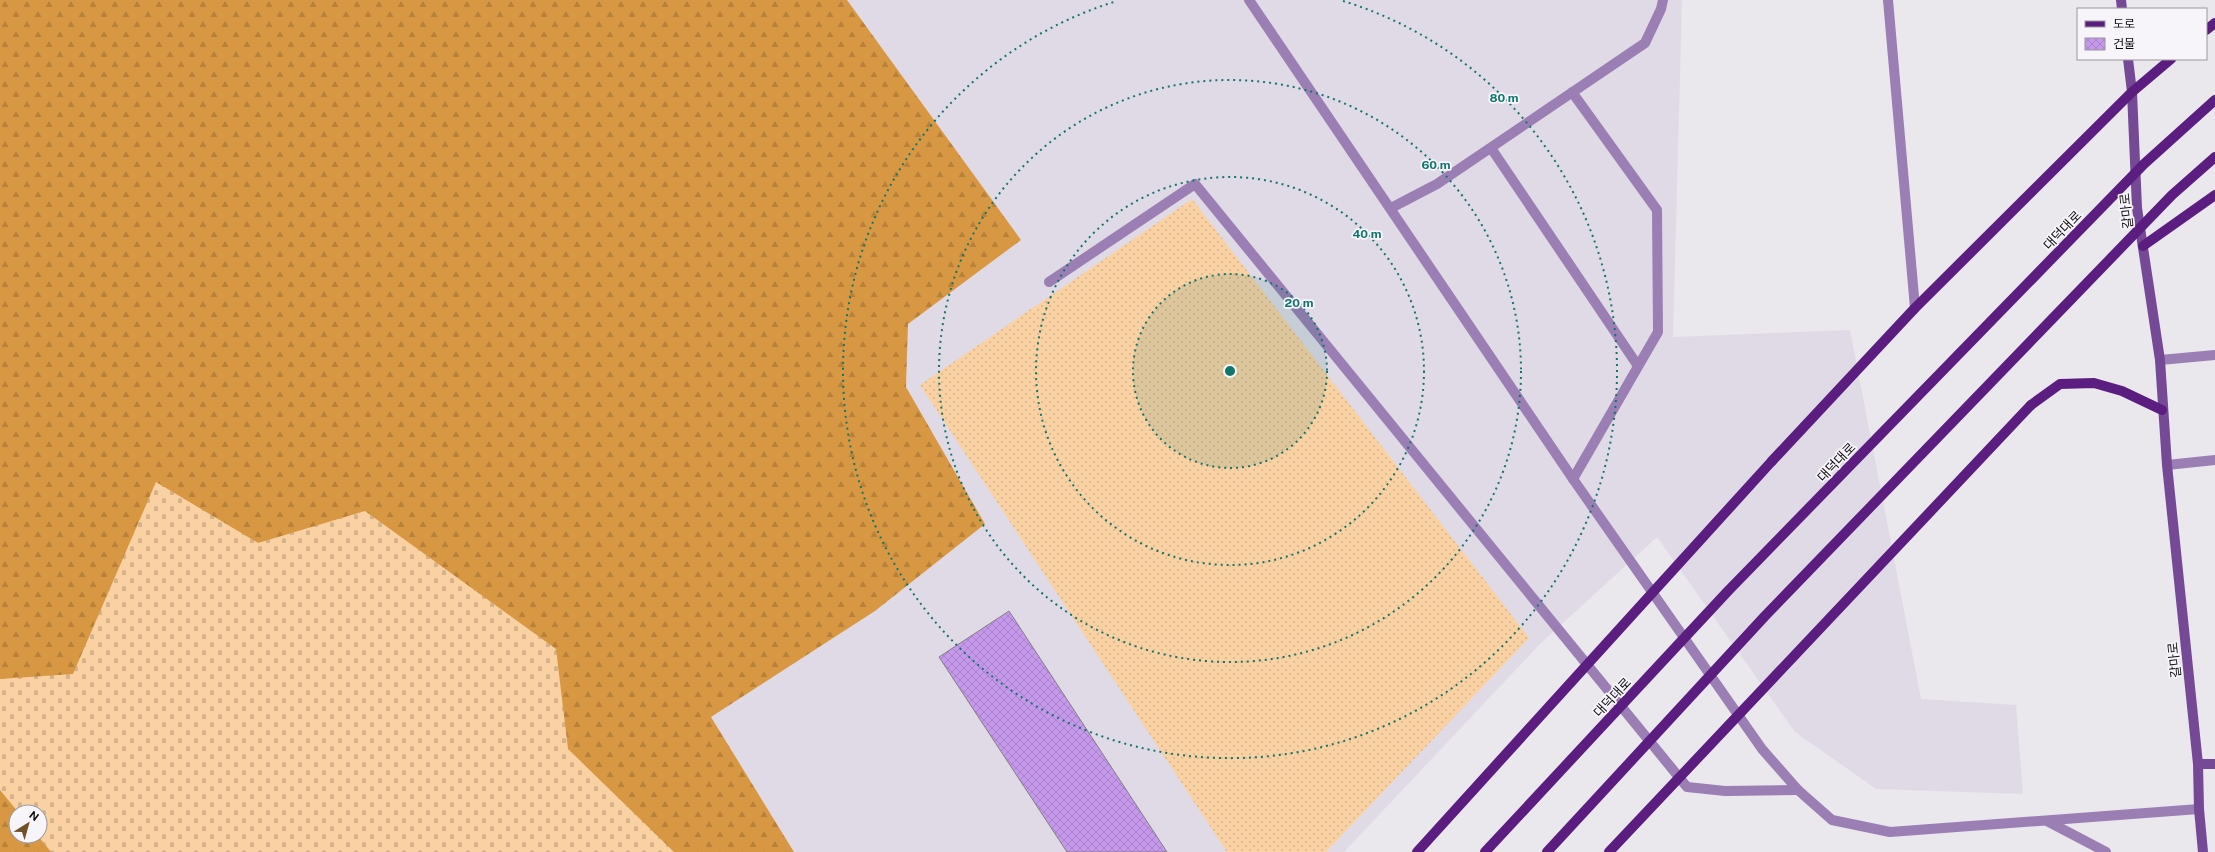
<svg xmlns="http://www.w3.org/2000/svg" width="2215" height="852" viewBox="0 0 2215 852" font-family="'Public Sans','Noto Sans KR',sans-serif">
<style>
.built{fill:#e0dae6}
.grass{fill:url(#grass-dots)}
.forest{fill:url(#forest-firs);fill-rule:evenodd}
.cemetery{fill:url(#cemetery-stones)}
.building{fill:url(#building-cross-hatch);stroke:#817e83}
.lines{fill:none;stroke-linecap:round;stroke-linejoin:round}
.service{stroke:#9b7eb3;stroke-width:10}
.minor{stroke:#9b7eb3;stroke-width:10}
.secondary{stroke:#764997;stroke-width:10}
.primary{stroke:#5b1e80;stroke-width:10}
.primary-bridge{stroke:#5b1e80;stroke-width:10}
.ring{fill:none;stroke:#0f766e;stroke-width:2;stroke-dasharray:2 4}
.labels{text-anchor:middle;stroke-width:3.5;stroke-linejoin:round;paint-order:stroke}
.street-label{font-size:13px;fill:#0e0d0e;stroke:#f7f5fa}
.centre{fill:#0f766e;stroke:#f7f5fa;stroke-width:2}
.ring-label{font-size:12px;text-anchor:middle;font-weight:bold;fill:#0f766e;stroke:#f7f5fa;stroke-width:3.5;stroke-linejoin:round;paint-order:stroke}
</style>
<defs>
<pattern id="grass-dots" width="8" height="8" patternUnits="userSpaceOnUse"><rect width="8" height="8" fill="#fad1a3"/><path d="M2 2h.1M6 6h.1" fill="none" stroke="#d5b28b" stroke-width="1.8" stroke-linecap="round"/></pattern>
<pattern id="forest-firs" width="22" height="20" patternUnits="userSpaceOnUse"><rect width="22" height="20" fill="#d89743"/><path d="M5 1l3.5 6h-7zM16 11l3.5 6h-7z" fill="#b8813a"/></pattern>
<pattern id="cemetery-stones" width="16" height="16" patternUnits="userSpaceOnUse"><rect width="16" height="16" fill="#fad1a3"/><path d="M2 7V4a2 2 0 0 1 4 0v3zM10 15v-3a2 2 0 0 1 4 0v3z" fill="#d5b28b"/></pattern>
<pattern id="building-cross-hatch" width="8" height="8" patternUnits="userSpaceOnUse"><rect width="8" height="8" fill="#c698ec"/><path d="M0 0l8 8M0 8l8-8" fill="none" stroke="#a982c9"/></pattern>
</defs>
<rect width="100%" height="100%" fill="#eae7ed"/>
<path class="built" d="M 847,0 L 1682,0 L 1673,337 L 1850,330 L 1921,699 L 2016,705 L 2023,794 L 1876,789 L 1795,732 L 1657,537 L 1540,644 L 1344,852 L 794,852 L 711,717 L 875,611 L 985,524 L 906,387 L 908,324 L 1021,240 Z"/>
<path class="grass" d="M 1192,199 L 1529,638 L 1326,852 L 1227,852 L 920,385 Z"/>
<path class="forest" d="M 0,0 L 847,0 L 1021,240 L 908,324 L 906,387 L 985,524 L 875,611 L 711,717 L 794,852 L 0,852 ZM 16,812 L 40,812 L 40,836 L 16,836 Z"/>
<path class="cemetery" d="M 156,482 L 258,543 L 365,511 L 556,649 L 568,749 L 674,852 L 51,852 L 38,836 L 40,836 L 40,812 L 18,812 L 0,790 L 0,679 L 73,674 Z"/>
<path class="building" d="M 1009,611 L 1167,852 L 1067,852 L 939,657 Z"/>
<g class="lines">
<path class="service" d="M 1572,92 L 1657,210 L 1658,332 L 1573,479
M 1491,148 L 1638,366
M 1391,208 L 1437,184 L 1645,43 L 1661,9 L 1663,0
M 1049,282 L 1195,184 L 1687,787 L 1725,791 L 1798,790
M 2167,465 L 2215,460"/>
<path class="minor" d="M 1249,0 L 1573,479 L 1762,749 L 1798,790 L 1832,820 L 1890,832 L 2199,809
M 1888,0 L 1915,308
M 2160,360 L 2215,355
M 2047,821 L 2106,852"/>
<path class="secondary" d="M 2121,0 L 2122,9
M 2128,59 L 2132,92 L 2137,208 L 2160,360 L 2167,465 L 2198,764 L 2199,809 L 2203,852
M 2198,764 L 2215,764"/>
<path class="primary" d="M 2206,30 L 2215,23
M 2143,246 L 2215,195
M 2031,405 L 2060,384 L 2094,383 L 2122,391 L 2162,410
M 1772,461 L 1915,308 L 2132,92 L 2171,59"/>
<path class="primary-bridge" d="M 1417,852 L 1772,461
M 1485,852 L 1728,591 L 2144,164 L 2215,100
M 1547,852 L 1765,616 L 2172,195 L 2215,157
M 1609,852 L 2031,405"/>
</g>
<circle cx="1230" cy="371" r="97" fill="#0f766e" fill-opacity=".12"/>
<g class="ring">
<circle cx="1230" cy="371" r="97"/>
<circle cx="1230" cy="371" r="194"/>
<circle cx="1230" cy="371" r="291"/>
<path d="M1343 1A387 387 0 1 1 1117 1"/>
</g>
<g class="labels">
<g class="street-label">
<text transform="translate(2126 211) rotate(-96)" y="5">갈마로</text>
<text transform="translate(2062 230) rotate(-46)" y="5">대덕대로</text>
<text transform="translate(1836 462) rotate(-46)" y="5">대덕대로</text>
<text transform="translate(2174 660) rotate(-96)" y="5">갈마로</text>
<text transform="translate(1612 697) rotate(-47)" y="5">대덕대로</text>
</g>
</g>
<circle cx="1230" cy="371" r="6" class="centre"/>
<g class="ring-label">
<text x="1504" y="102">80 m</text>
<text x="1436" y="169">60 m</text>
<text x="1367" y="238">40 m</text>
<text x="1299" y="307">20 m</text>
</g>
<rect x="2077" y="8" width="130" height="52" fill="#f7f5fa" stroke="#9a989c"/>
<rect x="2085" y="21" width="20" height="6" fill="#5b1e80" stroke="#9a989c"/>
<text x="2113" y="28" font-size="12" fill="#0e0d0e">도로</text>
<rect x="2085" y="38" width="20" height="12" fill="url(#building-cross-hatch)" stroke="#9a989c"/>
<text x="2113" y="48" font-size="12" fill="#0e0d0e">건물</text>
<g transform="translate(28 824) rotate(37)"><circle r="19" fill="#f7f5fa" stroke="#9a989c"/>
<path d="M0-3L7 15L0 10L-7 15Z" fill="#725128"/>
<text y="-6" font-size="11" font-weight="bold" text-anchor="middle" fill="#0e0d0e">N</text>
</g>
</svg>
